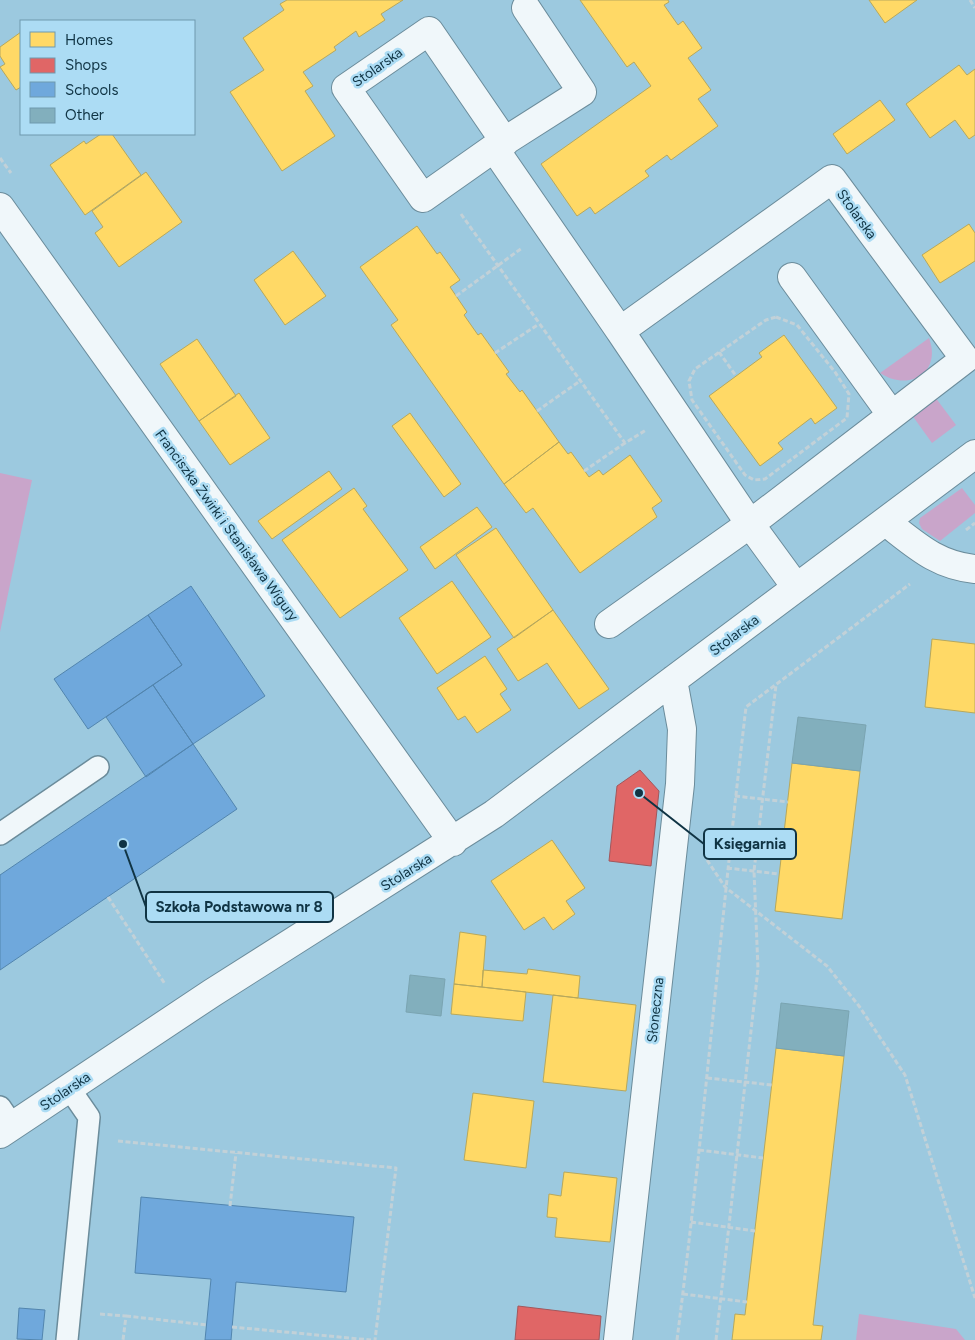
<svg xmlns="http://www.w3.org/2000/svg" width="975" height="1340" viewBox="0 0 975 1340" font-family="Figtree,sans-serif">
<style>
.green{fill:#c9a5ca}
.homes{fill:#ffd966;stroke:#b7a85c}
.shops{fill:#e06666;stroke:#a2575c}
.schools{fill:#6fa8dc;stroke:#5285ae}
.building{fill:#82afbd;stroke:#7aa4b1}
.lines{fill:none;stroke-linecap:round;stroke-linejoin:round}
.service-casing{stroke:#6b8c9b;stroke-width:24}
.minor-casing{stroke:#6b8c9b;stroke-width:30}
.path{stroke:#c2d1d8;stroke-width:3;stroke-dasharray:5 2.5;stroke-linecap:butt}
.service{stroke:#f0f7fa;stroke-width:21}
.minor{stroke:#f0f7fa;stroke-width:28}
.labels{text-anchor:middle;stroke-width:5;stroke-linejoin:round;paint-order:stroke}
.street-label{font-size:14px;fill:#103444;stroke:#acdcf4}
.leader{fill:none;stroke:#103444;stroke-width:2}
.callout-dot{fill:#103444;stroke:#acdcf4;stroke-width:2}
.callout{fill:#acdcf4;stroke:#103444;stroke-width:2}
.callout-label{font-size:15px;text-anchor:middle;font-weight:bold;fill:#103444}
</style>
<rect width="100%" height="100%" fill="#9cc9df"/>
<path class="green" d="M 929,338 C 942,373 909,392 880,373 Z
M 932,393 L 956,425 L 932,443 L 909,411 Z
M 0,473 L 32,480 L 0,632 Z
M 962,488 L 975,505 L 975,513 L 940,541 L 922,529 L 919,523 L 920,518 Z
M 859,1314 L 956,1329 L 965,1340 L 856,1340 Z"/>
<path class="homes" d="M 287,0 L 403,0 L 381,14 L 385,20 L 359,37 L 356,31 L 334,47 L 336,50 L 303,72 L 313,86 L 305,91 L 335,136 L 282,171 L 230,92 L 264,70 L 243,38 L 284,10 L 280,4 Z
M 580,0 L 668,0 L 669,2 L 664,5 L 678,25 L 683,21 L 702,48 L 688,58 L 711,90 L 698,99 L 718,126 L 671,160 L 667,155 L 645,171 L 649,176 L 595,214 L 590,207 L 577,216 L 541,164 L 651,86 L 634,62 L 627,67 Z
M 869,0 L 917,0 L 885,23 Z
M 21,32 L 21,87 L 16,90 L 0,67 L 5,64 L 0,56 L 0,47 Z
M 959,65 L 967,75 L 975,69 L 975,135 L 969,139 L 955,120 L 930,138 L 906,104 Z
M 880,100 L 895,120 L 847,154 L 833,134 Z
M 101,134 L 112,134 L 141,175 L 85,215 L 50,165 L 84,141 L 86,144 Z
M 146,172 L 182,222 L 119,267 L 95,233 L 103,227 L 92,211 Z
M 969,224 L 975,233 L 975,261 L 940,283 L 922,255 Z
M 417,226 L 437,254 L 440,252 L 460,280 L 450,287 L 467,312 L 464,315 L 478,335 L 481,333 L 509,372 L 506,374 L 520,392 L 522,390 L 559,442 L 504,484 L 391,325 L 398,320 L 360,267 Z
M 293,251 L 326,296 L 285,325 L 254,280 Z
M 784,335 L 837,408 L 815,424 L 811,418 L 778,443 L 783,449 L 760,466 L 709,396 L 762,357 L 759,353 Z
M 197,339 L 236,396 L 199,421 L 160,364 Z
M 239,393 L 270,438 L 230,465 L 199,421 Z
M 410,413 L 461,484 L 444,497 L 392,426 Z
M 559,442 L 568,454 L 571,452 L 589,477 L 599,470 L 603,475 L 630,455 L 662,501 L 652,508 L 657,517 L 580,573 L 533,508 L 526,513 L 504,484 Z
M 329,471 L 342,489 L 272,539 L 258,521 Z
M 354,488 L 367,506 L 363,509 L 408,570 L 340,618 L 282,540 Z
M 477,507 L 492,527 L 435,569 L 420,547 Z
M 496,528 L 553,610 L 514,638 L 456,555 Z
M 452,581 L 491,637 L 437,674 L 399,618 Z
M 553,610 L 609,689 L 579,709 L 547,663 L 518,681 L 497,649 Z
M 932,639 L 975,644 L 975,713 L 925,707 Z
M 485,656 L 507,689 L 500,694 L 511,710 L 477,733 L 465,716 L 458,720 L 437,688 Z
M 792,763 L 860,771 L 842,919 L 775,911 Z
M 552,840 L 585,888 L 566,901 L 575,914 L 553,930 L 544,917 L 524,930 L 491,881 Z
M 460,932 L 486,936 L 482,987 L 454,984 Z
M 528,969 L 580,976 L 578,998 L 482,987 L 483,970 L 527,974 Z
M 454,984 L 526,992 L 523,1021 L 451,1014 Z
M 553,995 L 636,1005 L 626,1091 L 543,1082 Z
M 776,1048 L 844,1056 L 813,1325 L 823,1326 L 821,1340 L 732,1340 L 735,1314 L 745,1315 Z
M 473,1093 L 534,1101 L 526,1168 L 464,1160 Z
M 564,1172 L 617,1178 L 610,1242 L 555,1237 L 557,1218 L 547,1217 L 549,1194 L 561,1196 Z"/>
<path class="shops" d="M 640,770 L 659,791 L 651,866 L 609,861 L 617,786 Z
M 518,1306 L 601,1316 L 599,1340 L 515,1340 Z"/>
<path class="schools" d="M 191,586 L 265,696 L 193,744 L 153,685 L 182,665 L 148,615 Z
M 148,615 L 182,665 L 88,729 L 54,679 Z
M 153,685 L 193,744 L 146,777 L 106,717 Z
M 193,744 L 237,809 L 0,970 L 0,875 Z
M 141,1197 L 354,1217 L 346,1292 L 236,1282 L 231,1340 L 205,1340 L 211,1279 L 135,1273 Z
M 19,1308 L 45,1310 L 42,1340 L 17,1339 Z"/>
<path class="building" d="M 798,717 L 866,725 L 860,771 L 792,763 Z
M 410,975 L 445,979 L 441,1016 L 406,1012 Z
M 781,1003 L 849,1011 L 844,1056 L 776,1048 Z"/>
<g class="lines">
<g class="service-casing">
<path id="service" d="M 0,834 L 98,767
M 0,1107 L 13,1126
M 67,1340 L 89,1117 L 69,1088"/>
</g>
<g class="minor-casing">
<path id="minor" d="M 526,8 L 582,92 L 494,148 L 620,331
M 494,148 L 423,198 L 346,88 L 429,31 L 505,142
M 0,207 L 453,842
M 792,277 L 891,414
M 886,522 C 916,545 936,565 975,569
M 609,624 L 750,524 L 965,359 L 832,179 L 620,331 L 750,524 L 796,587
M 0,1134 L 212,993 L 494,814 L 975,454
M 618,1340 L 680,784 L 682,729 L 673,680"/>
</g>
<path class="path" d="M 970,0 L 975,8
M 0,158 L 11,173
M 461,214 L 625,443 L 646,430
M 456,296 L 522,248
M 776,317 L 797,325 L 835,372 L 849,394 L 847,418 L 765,479 L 754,480 L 745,475 L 692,400 L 689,381 L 695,369 L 766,320 Z
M 719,352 L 736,376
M 495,353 L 539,324
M 537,411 L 580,381
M 584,471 L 625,443
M 966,530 L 975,523
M 735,796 L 788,802
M 707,860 L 725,887 L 827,966 L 859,1006 L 905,1075 L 975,1298
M 727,868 L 779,874
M 108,897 L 165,984
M 707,1078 L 772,1085
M 118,1141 L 396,1168 L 375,1340
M 699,1150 L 763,1158
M 230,1206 L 236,1153
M 691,1222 L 755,1231
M 683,1294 L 747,1302
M 100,1314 L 126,1316 L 123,1340
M 126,1316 L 207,1325
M 232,1327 L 371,1340
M 677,1340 C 704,1129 721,918 746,707 L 910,584
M 716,1340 L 758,969 L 754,871 L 776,685"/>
<use href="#service" class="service"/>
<use href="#minor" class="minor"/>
</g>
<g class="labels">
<g class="street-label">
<text transform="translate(377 67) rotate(-35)" y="5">Stolarska</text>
<text transform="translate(857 214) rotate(54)" y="5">Stolarska</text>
<text transform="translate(227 525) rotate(54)" y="5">Franciszka Żwirki i Stanisława Wigury</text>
<text transform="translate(734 635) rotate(-37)" y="5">Stolarska</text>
<text transform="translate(406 872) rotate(-32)" y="5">Stolarska</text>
<text transform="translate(655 1010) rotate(-84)" y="5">Słoneczna</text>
<text transform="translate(65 1091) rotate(-34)" y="5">Stolarska</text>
</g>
</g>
<path class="leader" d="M639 793L704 844M123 844L146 907"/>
<g class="callout-dot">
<circle cx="639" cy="793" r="5"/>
<circle cx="123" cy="844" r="5"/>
</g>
<g class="callout">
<rect x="704" y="829" width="92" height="30" rx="5"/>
<rect x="146" y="892" width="187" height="30" rx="5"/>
</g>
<g class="callout-label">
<text x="750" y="849">Księgarnia</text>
<text x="239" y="912">Szkoła Podstawowa nr 8</text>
</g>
<rect x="20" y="20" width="175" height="115" fill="#acdcf4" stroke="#6e99ae"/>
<rect x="30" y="32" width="25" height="15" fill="#ffd966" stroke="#6e99ae"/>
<text x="65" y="45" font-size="15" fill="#103444">Homes</text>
<rect x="30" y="58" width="25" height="15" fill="#e06666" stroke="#6e99ae"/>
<text x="65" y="70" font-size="15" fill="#103444">Shops</text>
<rect x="30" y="82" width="25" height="15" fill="#6fa8dc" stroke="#6e99ae"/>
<text x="65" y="95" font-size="15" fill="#103444">Schools</text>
<rect x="30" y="108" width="25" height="15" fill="#82afbd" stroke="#6e99ae"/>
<text x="65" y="120" font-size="15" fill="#103444">Other</text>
</svg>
